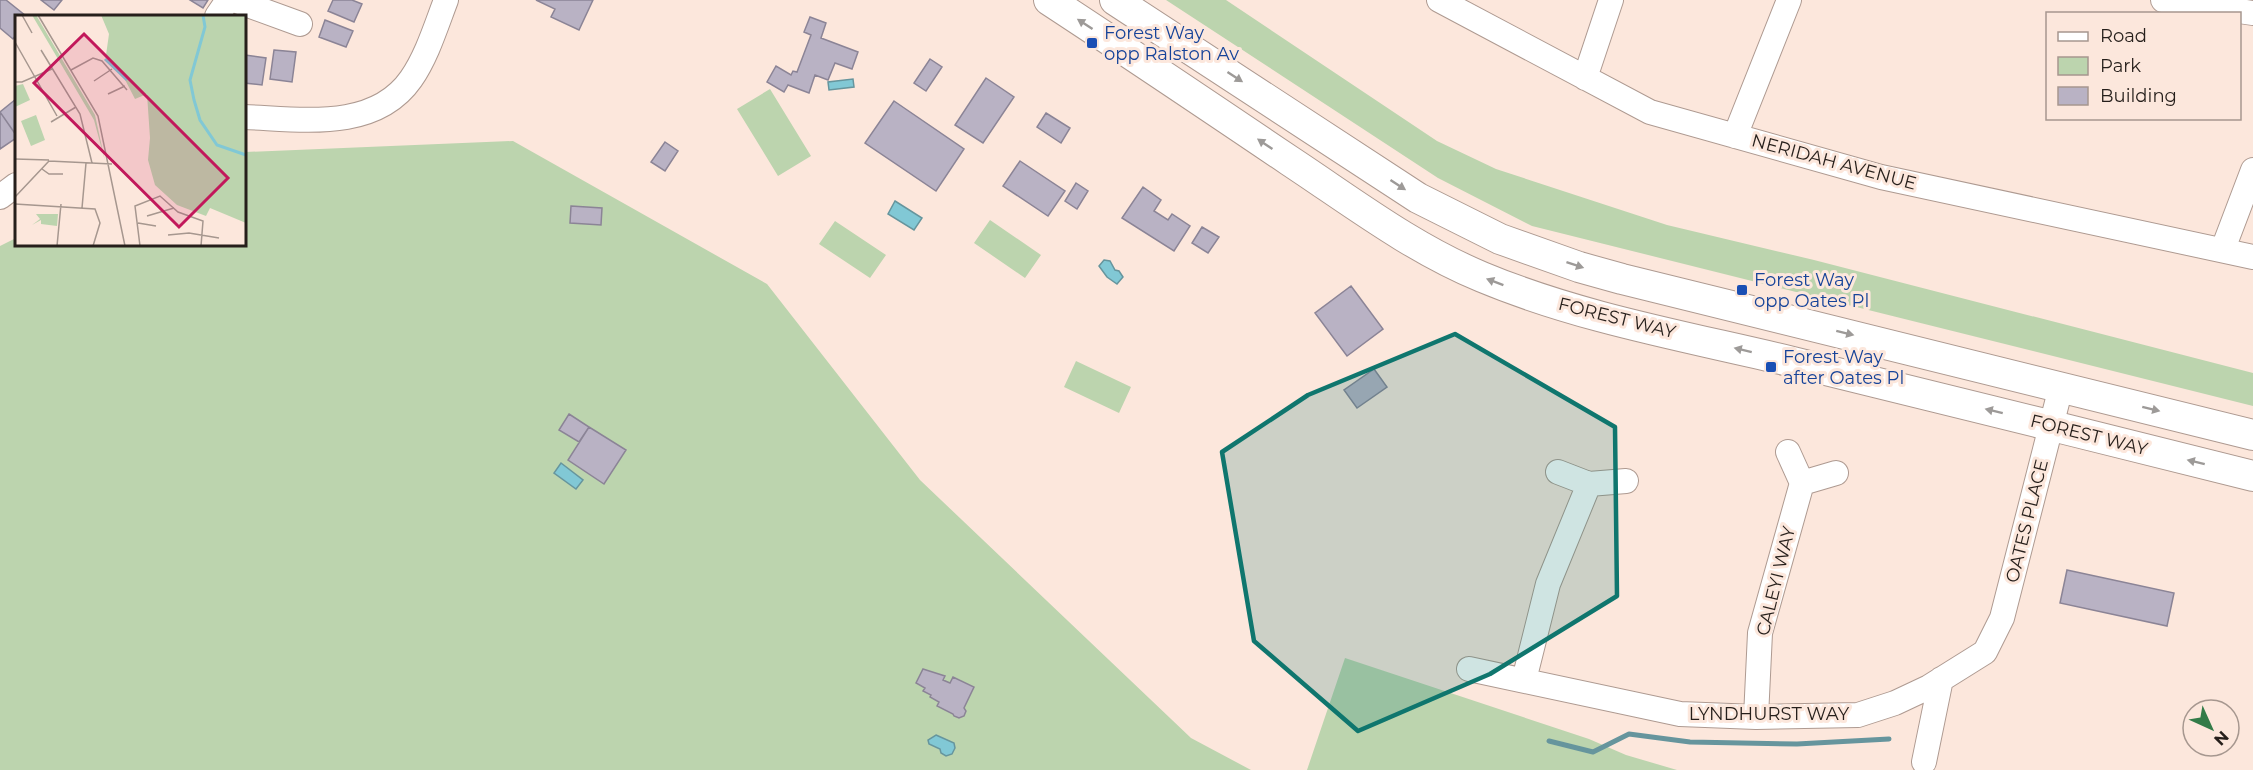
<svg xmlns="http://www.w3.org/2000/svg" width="2253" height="770" viewBox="0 0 2253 770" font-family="Montserrat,sans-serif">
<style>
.green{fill:#bcd4ae}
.water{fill:#81c8d5;stroke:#66959d;stroke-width:1.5}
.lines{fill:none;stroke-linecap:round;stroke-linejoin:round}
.stream{stroke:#66959d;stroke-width:5}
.building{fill:#b9b2c4;stroke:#8b8496;stroke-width:1.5}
.minor-casing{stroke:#ae9a91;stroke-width:26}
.major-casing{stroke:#ae9a91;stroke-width:32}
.minor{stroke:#fff;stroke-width:24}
.major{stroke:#fff;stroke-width:30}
.oneway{fill:#9d9a98}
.marked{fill:#0f766e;fill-opacity:0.2;stroke:#0f766e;stroke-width:4.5;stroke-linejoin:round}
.transit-dot{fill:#1a4fb4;stroke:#fce7dc;stroke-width:2}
.labels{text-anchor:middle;stroke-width:6;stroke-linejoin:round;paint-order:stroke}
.transit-label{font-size:18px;fill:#164399;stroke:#fce7dc;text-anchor:start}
.street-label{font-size:18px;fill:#261f1b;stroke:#fce7dc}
.inset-river{fill:none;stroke:#81c8d5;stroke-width:3}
.inset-road{fill:none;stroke:#a6978f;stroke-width:1.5}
.view{fill:#c2185b;fill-opacity:0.15;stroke:#c2185b;stroke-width:3}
.inset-edge{fill:none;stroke:#261f1b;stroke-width:3}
</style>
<rect width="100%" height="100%" fill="#fce7dc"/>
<path class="green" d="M 1166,0 L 1226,0 L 1437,141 L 1496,169 L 1667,225 L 1814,260 L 2253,373 L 2253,406 L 1532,226 L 1438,178 Z
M 770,89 L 811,156 L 778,176 L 737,109 Z
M 513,141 L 767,284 L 920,480 L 1191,738 L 1251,770 L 0,770 L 0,246 L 16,238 L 16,244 L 244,244 L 245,152 Z
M 990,220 L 1041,255 L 1025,278 L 974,243 Z
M 835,221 L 886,255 L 870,278 L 819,244 Z
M 1076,361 L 1131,387 L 1119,413 L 1064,387 Z
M 1345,658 L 1589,739 L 1626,755 L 1677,770 L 1307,770 Z"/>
<path class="water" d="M 853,79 L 854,87 L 829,90 L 828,82 Z
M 895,201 L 922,218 L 914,230 L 888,214 Z
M 1104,260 L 1110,261 L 1115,270 L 1119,271 L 1123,277 L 1117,284 L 1107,277 L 1099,266 Z
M 561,463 L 583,480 L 576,489 L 554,473 Z
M 936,735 L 954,743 L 955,748 L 952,754 L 946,756 L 941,753 L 940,749 L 929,744 L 928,740 Z"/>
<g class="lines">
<path class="stream" d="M 1549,741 L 1593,752 L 1629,734 L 1690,742 L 1797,744 L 1889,739"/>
</g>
<path class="building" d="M 0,0 L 6,0 L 26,16 L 16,16 L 16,35 L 13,39 L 0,28 Z
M 41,0 L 62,0 L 54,10 Z
M 190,0 L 208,0 L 203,8 Z
M 333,0 L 352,0 L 362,4 L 354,22 L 328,11 Z
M 536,0 L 593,0 L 579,30 L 551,17 L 555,9 Z
M 810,17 L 826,23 L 821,38 L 858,52 L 852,69 L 835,63 L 828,80 L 815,75 L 809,93 L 788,85 L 784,92 L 767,82 L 776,66 L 791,75 L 793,71 L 797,72 L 811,35 L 804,32 Z
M 325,20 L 353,31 L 346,47 L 319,37 Z
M 274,50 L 296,52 L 292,82 L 270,79 Z
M 245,55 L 266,58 L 262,85 L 244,83 Z
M 930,59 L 942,67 L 926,91 L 914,83 Z
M 986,78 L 1014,97 L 983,143 L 955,125 Z
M 16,99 L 16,135 L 0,112 Z
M 894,101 L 964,149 L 936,191 L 865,143 Z
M 0,112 L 16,135 L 16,138 L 0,149 Z
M 1046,113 L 1070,128 L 1061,143 L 1037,127 Z
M 665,142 L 678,151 L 665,171 L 651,162 Z
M 1020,161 L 1065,191 L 1048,216 L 1003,186 Z
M 1076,183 L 1088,191 L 1077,209 L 1065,201 Z
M 1143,187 L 1161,200 L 1154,211 L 1168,220 L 1172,214 L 1190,226 L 1174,251 L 1122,218 Z
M 571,206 L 602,208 L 601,225 L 570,223 Z
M 1202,227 L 1219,237 L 1208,253 L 1192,243 Z
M 1351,286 L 1383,329 L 1347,356 L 1315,313 Z
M 1374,369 L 1387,387 L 1357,408 L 1344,390 Z
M 569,414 L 589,427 L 579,442 L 559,430 Z
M 589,427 L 626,450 L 604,484 L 568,460 Z
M 2067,570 L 2174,593 L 2167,626 L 2060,603 Z
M 923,669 L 945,676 L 943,680 L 950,683 L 953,677 L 974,687 L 964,708 L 966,711 L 964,716 L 959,718 L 954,716 L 953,714 L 937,706 L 939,702 L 930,697 L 931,695 L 923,691 L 925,688 L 916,683 Z"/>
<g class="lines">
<g class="minor-casing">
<path id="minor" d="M 234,0 L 300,24
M 1439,0 L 1650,112 L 1881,177 L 2253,257
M 2163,0 L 2253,13
M 217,16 L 228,0
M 1585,78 L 1611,0
M 244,117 C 300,119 374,132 411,79 C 427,56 436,26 446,0
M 1735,136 L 1789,0
M 0,197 L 16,185
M 2223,249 L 2253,170
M 1788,452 L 1802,483 L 1836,473
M 1558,472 L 1589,484 L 1626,481
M 1469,669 L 1680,714 L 1756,717 L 1858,715 L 1895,703 L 1929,687 L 1985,652 L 2002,618 L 2061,387
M 1524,680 L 1548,584 L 1589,484
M 1756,717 L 1760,633 L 1802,483
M 1924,762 L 1941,679"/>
</g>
<g class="major-casing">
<path id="major" d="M 1049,0 C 1130,53 1210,107 1290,161 C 1352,202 1412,248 1482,277 C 1580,318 1689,337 1793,362 C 1946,399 2100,438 2253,476
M 1115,0 L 1418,198 L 1500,239 L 1579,267 L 1622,279 L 2253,435"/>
</g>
<use href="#minor" class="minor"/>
<use href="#major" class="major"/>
</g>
<defs><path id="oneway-solid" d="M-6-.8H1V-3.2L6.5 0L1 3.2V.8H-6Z" transform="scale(1.5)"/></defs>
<g class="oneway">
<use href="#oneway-solid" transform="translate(1085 24) rotate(-147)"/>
<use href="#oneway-solid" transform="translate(1235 77) rotate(33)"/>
<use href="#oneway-solid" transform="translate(1265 144) rotate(-146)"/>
<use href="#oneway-solid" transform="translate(1398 185) rotate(33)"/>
<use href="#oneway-solid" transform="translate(1575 265) rotate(18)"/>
<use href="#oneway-solid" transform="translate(1495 282) rotate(-159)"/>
<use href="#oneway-solid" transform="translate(1845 333) rotate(14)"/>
<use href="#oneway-solid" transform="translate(1743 350) rotate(-166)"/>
<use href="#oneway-solid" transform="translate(2151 409) rotate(14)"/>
<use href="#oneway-solid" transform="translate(1994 411) rotate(-166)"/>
<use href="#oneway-solid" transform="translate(2196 462) rotate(-166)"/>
</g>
<path class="marked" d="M 1455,334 L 1615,427 L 1617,596 L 1490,674 L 1358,731 L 1254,641 L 1222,452 L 1308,395 Z"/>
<g class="transit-dot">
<rect x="1086" y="37" width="12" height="12" rx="3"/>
<rect x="1736" y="284" width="12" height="12" rx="3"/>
<rect x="1765" y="361" width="12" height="12" rx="3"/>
</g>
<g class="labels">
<g class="transit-label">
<text x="1104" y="39">Forest Way<tspan x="1104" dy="21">opp Ralston Av</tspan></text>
<text x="1754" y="286">Forest Way<tspan x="1754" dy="21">opp Oates Pl</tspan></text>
<text x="1783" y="363">Forest Way<tspan x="1783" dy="21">after Oates Pl</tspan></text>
</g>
<g class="street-label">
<text transform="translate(1834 162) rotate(15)" y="6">NERIDAH AVENUE</text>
<text transform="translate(1617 318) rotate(14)" y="6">FOREST WAY</text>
<text transform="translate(2089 435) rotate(14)" y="6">FOREST WAY</text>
<text transform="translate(2027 521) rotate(-76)" y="6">OATES PLACE</text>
<text transform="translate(1776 581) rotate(-76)" y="6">CALEYI WAY</text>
<text x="1769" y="720">LYNDHURST WAY</text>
</g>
</g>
<g transform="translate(15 15)">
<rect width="231" height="231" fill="#fce7dc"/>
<path d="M 17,0 L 21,0 L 80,100 L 90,146 L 79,105 ZM 86,0 L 231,0 L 231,208 L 195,193 L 191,201 L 162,190 L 140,170 L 133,145 L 135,123 L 132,79 L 120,84 L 105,55 L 91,40 L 94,19 ZM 8,69 L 15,85 L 0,92 L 0,71 ZM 21,100 L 30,125 L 16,131 L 6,106 ZM 21,199 L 43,199 L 42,211 L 26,209 L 26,205 L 17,210 L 25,204 Z" fill="#bcd4ae"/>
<path class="inset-river" d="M 188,0 L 190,12 L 175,65 L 179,85 L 185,105 L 202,130 L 231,140M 90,44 L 112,65"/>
<path class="inset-road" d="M 7,0 L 17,18M 23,0 L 83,101 L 110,231M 0,27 L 42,101M 26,35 L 65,99 L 77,148M 56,55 L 78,43 L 87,46 L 112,75M 79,66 L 97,54M 0,67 L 7,67 L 37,54M 93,79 L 110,71M 36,107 L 61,92M 0,144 L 34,145M 27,154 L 34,159 L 48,159M 0,182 L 34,146 L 97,149M 0,189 L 80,194 L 85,208 L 78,231M 67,193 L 71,148M 132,201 L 159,193M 123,208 L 141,211M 153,220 L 174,218 L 204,223M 42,231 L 46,189M 125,231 L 120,191 L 145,181 L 163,197 L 188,206 L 186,231"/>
<path class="view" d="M 69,19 L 213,163 L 164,212 L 19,68 Z"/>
<rect width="231" height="231" class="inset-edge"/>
</g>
<rect x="2046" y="12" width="195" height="108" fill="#fce7dc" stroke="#a6978f" stroke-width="1.5"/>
<rect x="2058" y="32" width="30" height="9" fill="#ffffff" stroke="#a6978f" stroke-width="1.5"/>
<text x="2100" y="42" font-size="18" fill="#261f1b">Road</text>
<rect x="2058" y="57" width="30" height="18" fill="#bcd4ae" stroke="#a6978f" stroke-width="1.5"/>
<text x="2100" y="72" font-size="18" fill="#261f1b">Park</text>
<rect x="2058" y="87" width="30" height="18" fill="#b9b2c4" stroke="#a6978f" stroke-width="1.5"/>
<text x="2100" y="102" font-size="18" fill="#261f1b">Building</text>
<g transform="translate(2211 728) rotate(135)"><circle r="28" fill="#fce7dc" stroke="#a6978f" stroke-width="1.5"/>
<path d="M0-4.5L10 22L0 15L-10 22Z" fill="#337b48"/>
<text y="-9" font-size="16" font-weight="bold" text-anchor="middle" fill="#261f1b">N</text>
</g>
</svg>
